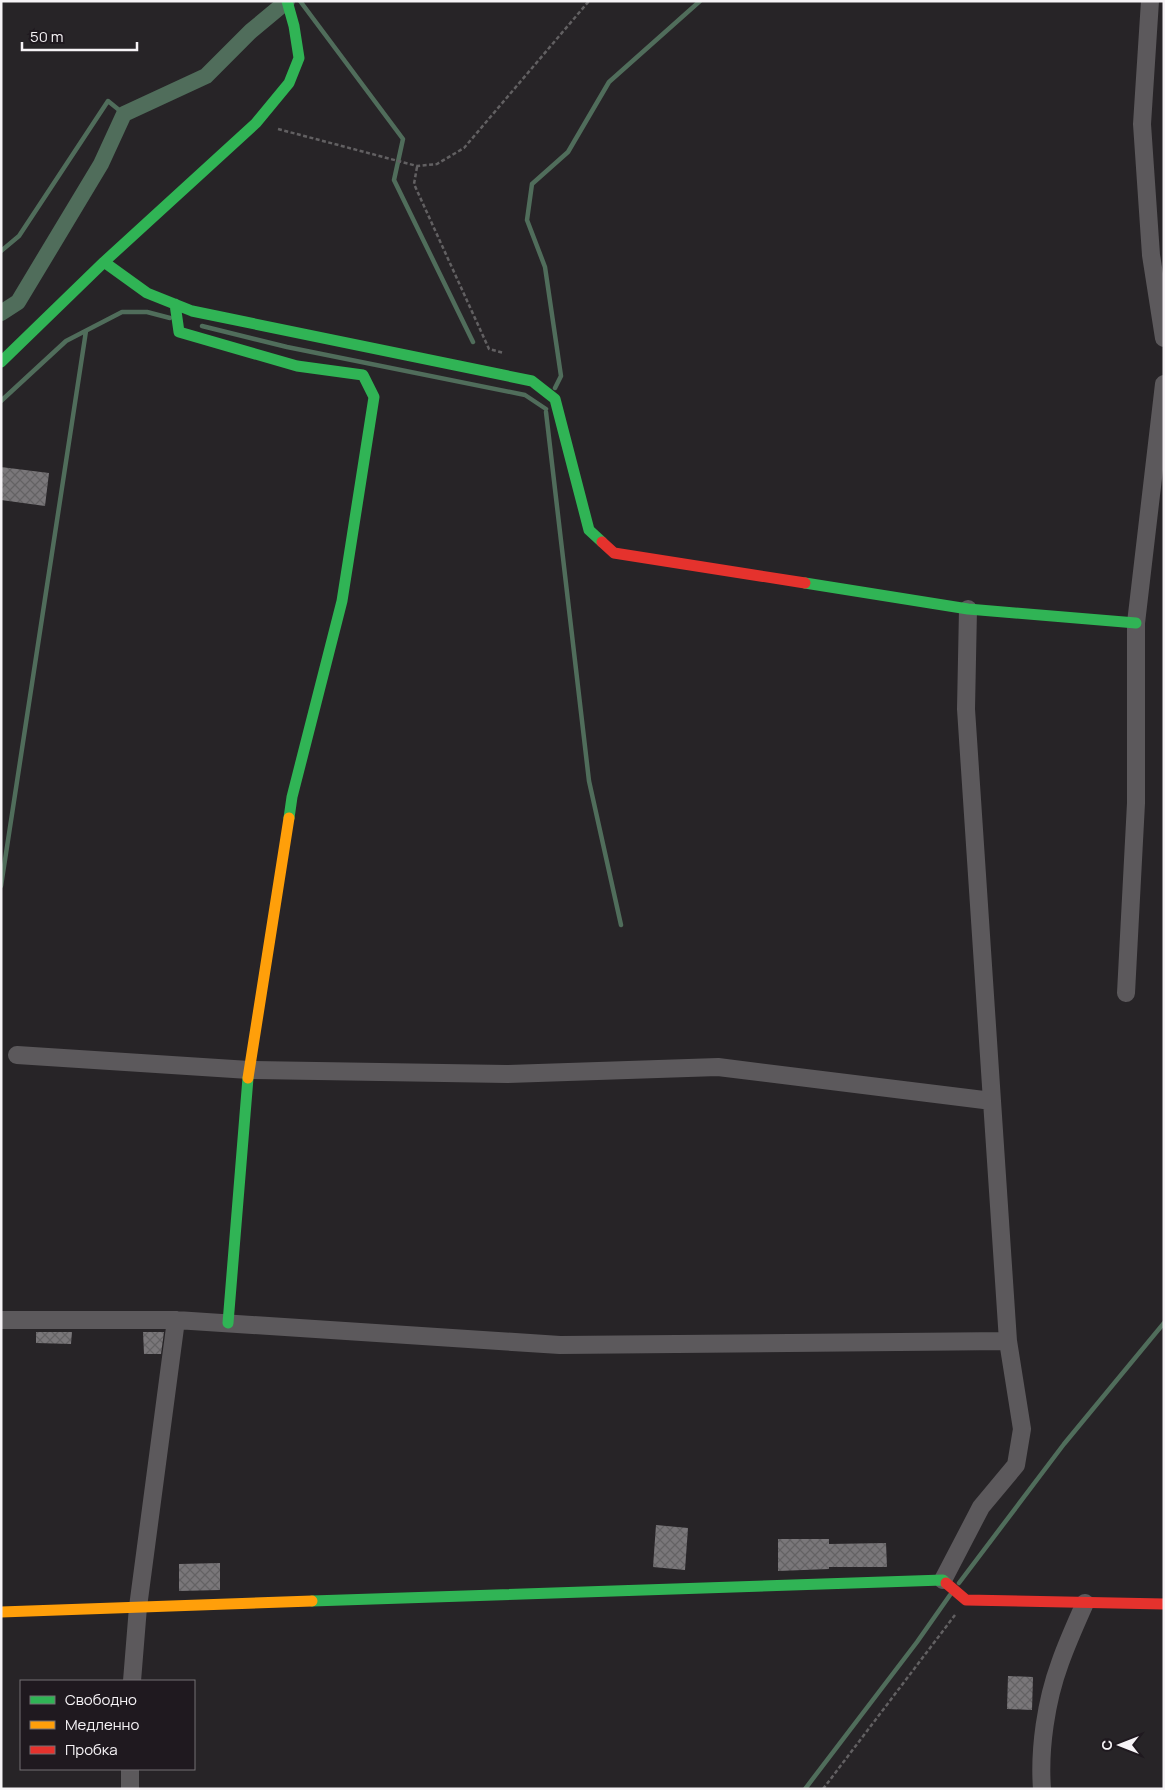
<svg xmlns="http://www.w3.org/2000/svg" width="1165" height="1790" viewBox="0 0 1165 1790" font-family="Manrope,sans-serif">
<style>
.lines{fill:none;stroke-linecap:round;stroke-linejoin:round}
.stream{stroke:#506d5b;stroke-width:4.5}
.canal{stroke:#506d5b;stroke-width:16}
.building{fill:url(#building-cross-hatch)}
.path{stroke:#626062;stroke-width:2.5;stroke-dasharray:4 2.5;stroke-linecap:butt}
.street{stroke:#5c595c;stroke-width:18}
.fast{stroke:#30b455;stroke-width:11}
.slow{stroke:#ff9f0a;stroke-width:11}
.jam{stroke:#e5322d;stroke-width:11}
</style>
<defs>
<pattern id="building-cross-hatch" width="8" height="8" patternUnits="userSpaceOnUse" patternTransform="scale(1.25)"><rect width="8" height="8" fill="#7a777a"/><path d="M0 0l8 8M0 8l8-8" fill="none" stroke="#646264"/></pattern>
</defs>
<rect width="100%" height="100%" fill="#272427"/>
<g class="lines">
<path class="stream" d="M 300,1 L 403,139 L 394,180 L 473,342
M 1,251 L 19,236 L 108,101 L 124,114
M 202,326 L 287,347 L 525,395 L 546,409
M 555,388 L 561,376 L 545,267 L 527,220 L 532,184 L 568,152 L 609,82 L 700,1
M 1,401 L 66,341 L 122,312 L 147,312 L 170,318
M 546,412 L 589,781 L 621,925
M 1,886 L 86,331
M 959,1583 L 1064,1444 L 1164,1323
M 805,1789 L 917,1642 L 950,1595"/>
<path class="canal" d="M 1,313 L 18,302 L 101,164 L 124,114 L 206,76 L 251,31 L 287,1"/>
</g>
<path class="building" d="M 1,467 L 49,473 L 45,506 L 1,500 Z
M 36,1332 L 72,1332 L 71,1344 L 36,1343 Z
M 143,1332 L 164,1332 L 161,1354 L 144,1354 Z
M 656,1525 L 688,1528 L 685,1570 L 653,1567 Z
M 778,1539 L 829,1539 L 829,1544 L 886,1543 L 887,1567 L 829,1567 L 829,1569 L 778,1571 Z
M 220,1563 L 220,1590 L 179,1591 L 179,1564 Z
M 1008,1676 L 1033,1677 L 1032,1710 L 1007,1709 Z"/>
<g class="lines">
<path class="path" d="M 278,129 L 417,166 L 437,164 L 464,148 L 589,1
M 417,167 L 414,184 L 489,349 L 504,353
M 823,1789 L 955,1615"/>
<path class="street" d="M 1150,1 L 1142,124 L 1151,255 L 1164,338
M 1126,993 L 1136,803 L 1136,623 L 1164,384
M 17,1055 L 249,1070 L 507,1074 L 718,1067 L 992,1101
M 1,1320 L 176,1320 L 560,1345 L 1008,1341
M 943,1580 L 981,1507 L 1016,1465 L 1022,1429 L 1008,1341 L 992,1101 L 966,709 L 968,609
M 132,1681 L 138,1607 L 176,1320
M 130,1789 L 130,1769
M 1042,1789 C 1039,1749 1046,1701 1060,1663 C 1067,1643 1076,1623 1085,1603"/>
<path class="fast" d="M 104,262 L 147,293 L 192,311 L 532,381 L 555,399 L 589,530 L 602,542
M 175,304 L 179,332 L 297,366 L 363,375 L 374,397 L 342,601 L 292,797 L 289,818
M 1,362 L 104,262 L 256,123 L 289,83 L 299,58 L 294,26 L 287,1
M 805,583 L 968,609 L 1136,623
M 228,1323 L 248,1078
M 312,1601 L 943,1580 L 946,1583"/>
<path class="slow" d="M 248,1078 L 289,818
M 1,1612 L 312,1601"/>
<path class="jam" d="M 602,542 L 614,553 L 805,583
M 946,1583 L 966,1600 L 1164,1604"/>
</g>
<rect width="1165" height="1790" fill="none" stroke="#f6f3f6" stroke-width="5"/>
<rect x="20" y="1680" width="175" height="90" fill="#1f191f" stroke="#757075"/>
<rect x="30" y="1696" width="25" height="8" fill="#30b455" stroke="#757075"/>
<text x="65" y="1705" font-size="15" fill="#f6f3f6">Свободно</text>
<rect x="30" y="1721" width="25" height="8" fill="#ff9f0a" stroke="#757075"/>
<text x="65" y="1730" font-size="15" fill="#f6f3f6">Медленно</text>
<rect x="30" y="1746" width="25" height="8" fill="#e5322d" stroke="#757075"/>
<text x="65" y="1755" font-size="15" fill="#f6f3f6">Пробка</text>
<g transform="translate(1120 1745) rotate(270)" stroke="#1f191f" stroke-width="4" paint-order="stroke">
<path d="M0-4L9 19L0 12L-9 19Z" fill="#f6f3f6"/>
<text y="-8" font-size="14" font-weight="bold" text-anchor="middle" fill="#f6f3f6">С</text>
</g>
<path d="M22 42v8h115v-8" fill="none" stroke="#f6f3f6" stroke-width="2.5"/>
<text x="30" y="42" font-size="15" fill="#f6f3f6" stroke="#1f191f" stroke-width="4" paint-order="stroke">50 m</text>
</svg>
